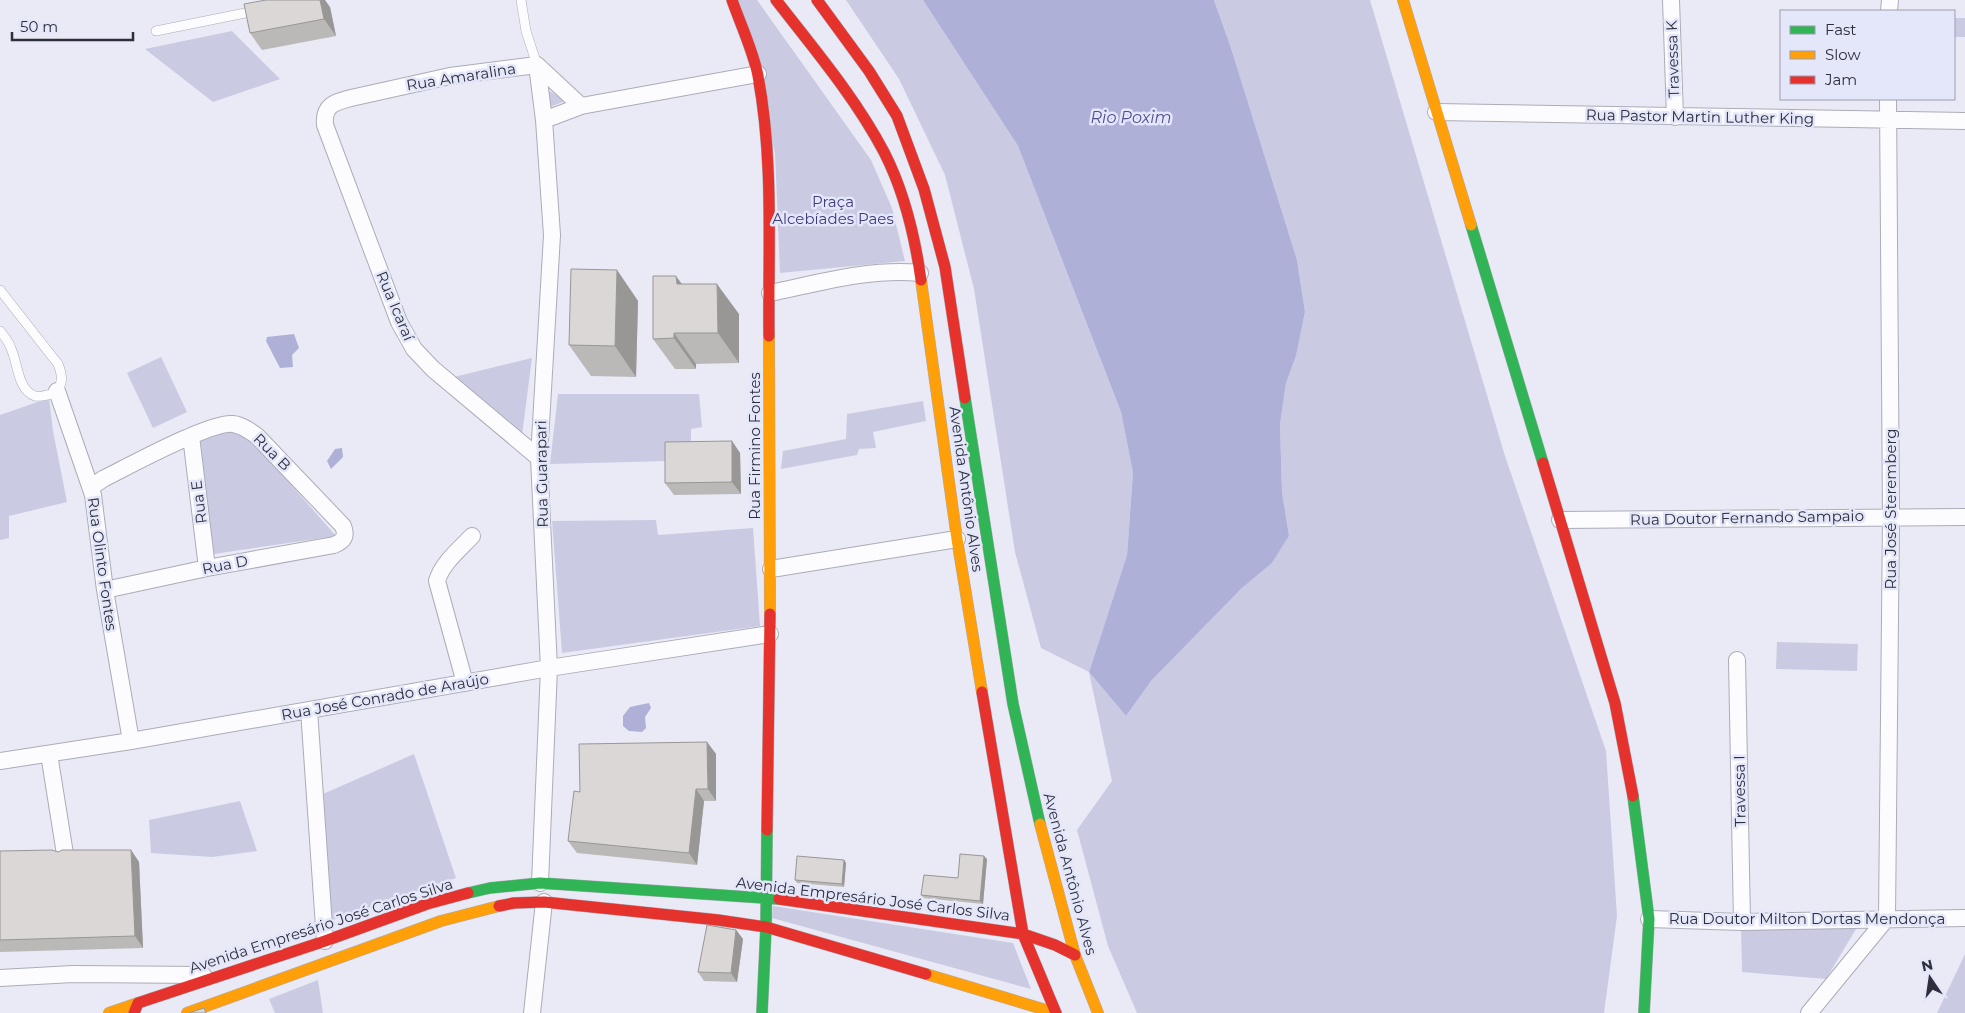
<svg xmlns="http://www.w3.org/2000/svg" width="1965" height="1013" viewBox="0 0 1965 1013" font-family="Montserrat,sans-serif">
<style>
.green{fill:#cacbe3}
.water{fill:#aeb0d8}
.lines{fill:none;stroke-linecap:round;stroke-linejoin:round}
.lane-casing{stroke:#abacb7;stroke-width:10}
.street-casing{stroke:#abacb7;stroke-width:18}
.fast-casing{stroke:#abacb7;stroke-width:12}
.slow-casing{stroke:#abacb7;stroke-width:12}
.jam-casing{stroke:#abacb7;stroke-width:12}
.lane{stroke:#fcfcfe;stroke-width:9}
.street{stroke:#fcfcfe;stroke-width:16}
.fast{stroke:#30b455;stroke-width:11}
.slow{stroke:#ff9f0a;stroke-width:11}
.jam{stroke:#e5322d;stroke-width:11}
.wall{fill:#bbb9b8}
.shaded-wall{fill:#999696}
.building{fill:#dad7d6;stroke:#999696}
.labels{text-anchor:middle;stroke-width:5;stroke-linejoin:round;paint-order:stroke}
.street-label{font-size:15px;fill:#2e2f3c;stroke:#e4e6fa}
.park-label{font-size:15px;fill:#403c7e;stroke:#e4e6fa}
.water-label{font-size:16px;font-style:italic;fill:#504e91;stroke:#e4e6fa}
</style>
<rect width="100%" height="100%" fill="#e9eaf5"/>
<path class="green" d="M 736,0 L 757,0 L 871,160 L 892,208 L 905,261 L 780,273 L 775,153 Z
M 846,0 L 923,0 L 1018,146 L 1121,412 L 1133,473 L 1127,555 L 1089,672 L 1126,716 L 1151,681 L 1242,588 L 1272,563 L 1289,536 L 1282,492 L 1280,424 L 1286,383 L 1296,356 L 1305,312 L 1297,260 L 1231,48 L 1214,0 L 1370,0 L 1505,456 L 1606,751 L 1617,916 L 1604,1013 L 1137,1013 L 1108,946 L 1077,830 L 1112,781 L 1089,672 L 1041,648 L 1015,552 L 974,289 L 945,175 L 899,79 Z
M 1954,18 L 1965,18 L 1965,37 L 1954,37 Z
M 232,31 L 280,79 L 213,102 L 145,49 Z
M 545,89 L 567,100 L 548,108 Z
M 161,357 L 187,412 L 153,428 L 127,373 Z
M 532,358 L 522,435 L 454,377 Z
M 558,394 L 699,394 L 702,427 L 691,429 L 691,448 L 669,461 L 550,464 Z
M 49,398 L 53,431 L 67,502 L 9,516 L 9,538 L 0,540 L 0,415 Z
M 923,401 L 926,421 L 873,432 L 876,448 L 859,449 L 857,455 L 781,469 L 783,451 L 846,439 L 847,414 Z
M 237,423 L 336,536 L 214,554 L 197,436 Z
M 656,520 L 658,535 L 753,528 L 760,626 L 562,653 L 552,521 Z
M 1777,642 L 1858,644 L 1857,671 L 1776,669 Z
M 414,754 L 456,878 L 330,921 L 323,794 Z
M 240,801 L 257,851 L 212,857 L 151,853 L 149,820 Z
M 773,906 L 1013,943 L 1031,989 L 772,918 Z
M 1741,928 L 1856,929 L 1826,979 L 1742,972 Z
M 1965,954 L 1965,1013 L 1937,1013 Z
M 318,980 L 323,1013 L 275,1013 L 269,999 Z"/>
<path class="water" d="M 923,0 L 1214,0 L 1231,48 L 1297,260 L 1305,312 L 1296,356 L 1286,383 L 1280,424 L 1282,492 L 1289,536 L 1272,563 L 1242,588 L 1151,681 L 1126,716 L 1089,672 L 1127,555 L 1133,473 L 1121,412 L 1018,146 Z
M 294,334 L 299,348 L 292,355 L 293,367 L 280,368 L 266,341 L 267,337 Z
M 342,448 L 343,457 L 331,469 L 327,461 L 335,449 Z
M 649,703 L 651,708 L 645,717 L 646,728 L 642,732 L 629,731 L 623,726 L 623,716 L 630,707 Z"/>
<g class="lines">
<g class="lane-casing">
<path id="lane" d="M 521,0 L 526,31 L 537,65
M 156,31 L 255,11
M 0,290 L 58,364 C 63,376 64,388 51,394 C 47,395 40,397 35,396 C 18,390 18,365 12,351 C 10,344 5,337 0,331"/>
</g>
<g class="street-casing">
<path id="street" d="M 1671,0 L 1675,117
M 1889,11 L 1890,0
M 537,65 L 544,120 L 552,235 L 539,458 L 549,668 L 540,883
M 1436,112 L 1965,121
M 544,120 L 581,106
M 770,293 C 819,283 870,268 920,273
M 57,391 L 93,495 L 105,590 L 131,741
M 191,436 L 207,568
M 539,458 L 433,369 L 414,349 L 399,322 L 325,125 C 323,105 335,102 351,98 L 450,76 L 537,65 L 581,106 L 758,74
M 91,487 L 103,479 C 127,467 211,421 233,424 C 242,425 250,431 257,436 L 343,526 C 347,536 344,541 334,545 L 207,568 L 105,590
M 1560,520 L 1965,517
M 771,569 L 957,539
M 1737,660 L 1742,922
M 465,683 L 437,581 C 442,563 460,549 472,536
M 309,710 L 325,941
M 49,754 L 65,854
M 0,761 L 131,741 L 549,668 L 770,634
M 1649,919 L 1742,922 L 1965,918
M 0,978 L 73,974 L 203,975
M 532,1013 L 544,902
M 1809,1013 L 1887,918 L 1891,517 L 1888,99"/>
</g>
<g class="fast-casing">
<path id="fast" d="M 1471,225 L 1543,463
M 965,398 L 1013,704 L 1040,824
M 1633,796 L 1649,919 L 1644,1013
M 468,893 L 490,888 L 540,883 L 779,899
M 762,1013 L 766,927 L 767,830"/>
</g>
<g class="slow-casing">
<path id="slow" d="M 1403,0 L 1471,225
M 921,280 L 957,539 L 982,692
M 769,336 L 770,614
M 1040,824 L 1075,955 L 1098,1013
M 926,974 L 1056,1013
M 109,1013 L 138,1003
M 187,1013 L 441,921 L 499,906"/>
</g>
<g class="jam-casing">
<path id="jam" d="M 732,0 C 740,23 754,53 758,76 C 774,161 768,250 769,336
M 776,0 C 814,49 855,97 884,152 C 904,191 915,237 921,280
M 817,0 L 869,71 L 897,116 L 924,189 L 945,267 L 965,398
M 1543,463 L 1615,703 L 1633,796
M 982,692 L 1023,934 L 1056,1013
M 767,830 L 770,614
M 779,899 L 1023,934 L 1055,945 L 1075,955
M 499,906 L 514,903 L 544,902 L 718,920 L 766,927 L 926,974
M 134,1013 L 138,1003 L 325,941 L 427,904 L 468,893"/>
</g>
<use href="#lane" class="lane"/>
<use href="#street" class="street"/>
<use href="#fast" class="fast"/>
<use href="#slow" class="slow"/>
<use href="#jam" class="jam"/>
</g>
<path class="wall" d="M 330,7 L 336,36 L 262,50 L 250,33 Z
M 617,270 L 638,301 L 636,377 L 591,376 L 569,345 Z
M 683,284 L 739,314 L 739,363 L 696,364 L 696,369 L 675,369 L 653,339 Z
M 732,441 L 740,453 L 741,494 L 674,495 L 665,483 Z
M 707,742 L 716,754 L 716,801 L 704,801 L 697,865 L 577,853 L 568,841 L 580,792 Z
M 131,850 L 139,862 L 143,948 L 0,952 L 0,851 L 58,852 Z
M 987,859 L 983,904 L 923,898 L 921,895 L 958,878 Z
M 844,860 L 846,863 L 844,887 L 797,883 L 795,880 Z
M 736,930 L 743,939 L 737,982 L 704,981 L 698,972 Z"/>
<path class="shaded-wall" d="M 320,0 L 325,0 L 330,7 L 336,36 L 324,19 Z
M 617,270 L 638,301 L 636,377 L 615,346 Z
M 676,276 L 698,306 L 677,284 Z
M 717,284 L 739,314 L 739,363 L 718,333 Z
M 674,333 L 696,364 L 696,369 L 674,338 Z
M 732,441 L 740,453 L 741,494 L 732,482 Z
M 707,742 L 716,754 L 716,801 L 708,789 Z
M 696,789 L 704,801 L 697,865 L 689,853 Z
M 131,850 L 139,862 L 143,948 L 135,936 Z
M 984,856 L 987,859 L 983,904 L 980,901 Z
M 844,860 L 846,863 L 844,887 L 842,884 Z
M 736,930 L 743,939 L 737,982 L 731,973 Z"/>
<path class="building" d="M 266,0 L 320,0 L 324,19 L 250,33 L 244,4 Z
M 571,269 L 617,270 L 615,346 L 569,345 Z
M 653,276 L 676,276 L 677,284 L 717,284 L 718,333 L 674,333 L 674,338 L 653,339 Z
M 732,441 L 732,482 L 665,483 L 665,442 Z
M 707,742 L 708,789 L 696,789 L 689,853 L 568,841 L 574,791 L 580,792 L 579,744 Z
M 52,850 L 58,852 L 62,850 L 131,850 L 135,936 L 0,940 L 0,851 Z
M 960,854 L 984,856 L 980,901 L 921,895 L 924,875 L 958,878 Z
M 797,856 L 844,860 L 842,884 L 795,880 Z
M 707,925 L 736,930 L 731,973 L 698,972 Z
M 204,1008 L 206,1013 L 189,1013 Z"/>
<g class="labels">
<g class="street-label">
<text transform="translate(1673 59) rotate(-92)" y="5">Travessa K</text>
<text transform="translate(461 77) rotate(-9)" y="5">Rua Amaralina</text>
<text transform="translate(1700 117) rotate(1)" y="5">Rua Pastor Martin Luther King</text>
<text transform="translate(395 306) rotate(67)" y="5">Rua Icaraí</text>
<text transform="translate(755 446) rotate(-90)" y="5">Rua Firmino Fontes</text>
<text transform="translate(272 452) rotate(45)" y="5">Rua B</text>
<text transform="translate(542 474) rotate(-91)" y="5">Rua Guarapari</text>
<text transform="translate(966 489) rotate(82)" y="5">Avenida Antônio Alves</text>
<text transform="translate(199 502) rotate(-97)" y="5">Rua E</text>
<text transform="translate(1891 509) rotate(-90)" y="5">Rua José Steremberg</text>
<text transform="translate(1747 518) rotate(-1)" y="5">Rua Doutor Fernando Sampaio</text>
<text transform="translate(102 564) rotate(82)" y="5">Rua Olinto Fontes</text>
<text transform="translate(225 565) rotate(-11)" y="5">Rua D</text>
<text transform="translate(385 697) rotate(-10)" y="5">Rua José Conrado de Araújo</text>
<text transform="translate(1740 791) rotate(-91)" y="5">Travessa I</text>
<text transform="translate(1070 874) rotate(75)" y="5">Avenida Antônio Alves</text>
<text transform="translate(873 899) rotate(7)" y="5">Avenida Empresário José Carlos Silva</text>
<text x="1807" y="924">Rua Doutor Milton Dortas Mendonça</text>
<text transform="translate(321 926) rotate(-18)" y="5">Avenida Empresário José Carlos Silva</text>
</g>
<g class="park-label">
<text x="833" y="207">Praça<tspan x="833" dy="17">Alcebíades Paes</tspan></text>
</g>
<g class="water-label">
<text x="1131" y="123">Rio Poxim</text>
</g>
</g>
<rect x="1780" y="10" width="175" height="90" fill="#e4e6fa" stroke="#9b9dae"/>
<rect x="1790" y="26" width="25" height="8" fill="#30b455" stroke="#9b9dae"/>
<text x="1825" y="35" font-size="15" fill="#2e2f3c">Fast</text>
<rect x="1790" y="51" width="25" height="8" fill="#ff9f0a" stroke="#9b9dae"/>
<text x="1825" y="60" font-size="15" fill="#2e2f3c">Slow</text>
<rect x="1790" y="76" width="25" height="8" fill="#e5322d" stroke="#9b9dae"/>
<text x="1825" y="85" font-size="15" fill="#2e2f3c">Jam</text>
<g transform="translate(1930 978) rotate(347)" stroke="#e4e6fa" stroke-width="4" paint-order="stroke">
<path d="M0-4L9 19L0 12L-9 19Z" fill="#2e2f3c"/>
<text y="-8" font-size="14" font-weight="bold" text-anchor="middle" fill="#2e2f3c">N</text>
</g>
<path d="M12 32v8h121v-8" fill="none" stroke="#2e2f3c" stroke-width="2.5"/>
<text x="20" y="32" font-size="15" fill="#2e2f3c" stroke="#e4e6fa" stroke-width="4" paint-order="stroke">50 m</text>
</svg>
